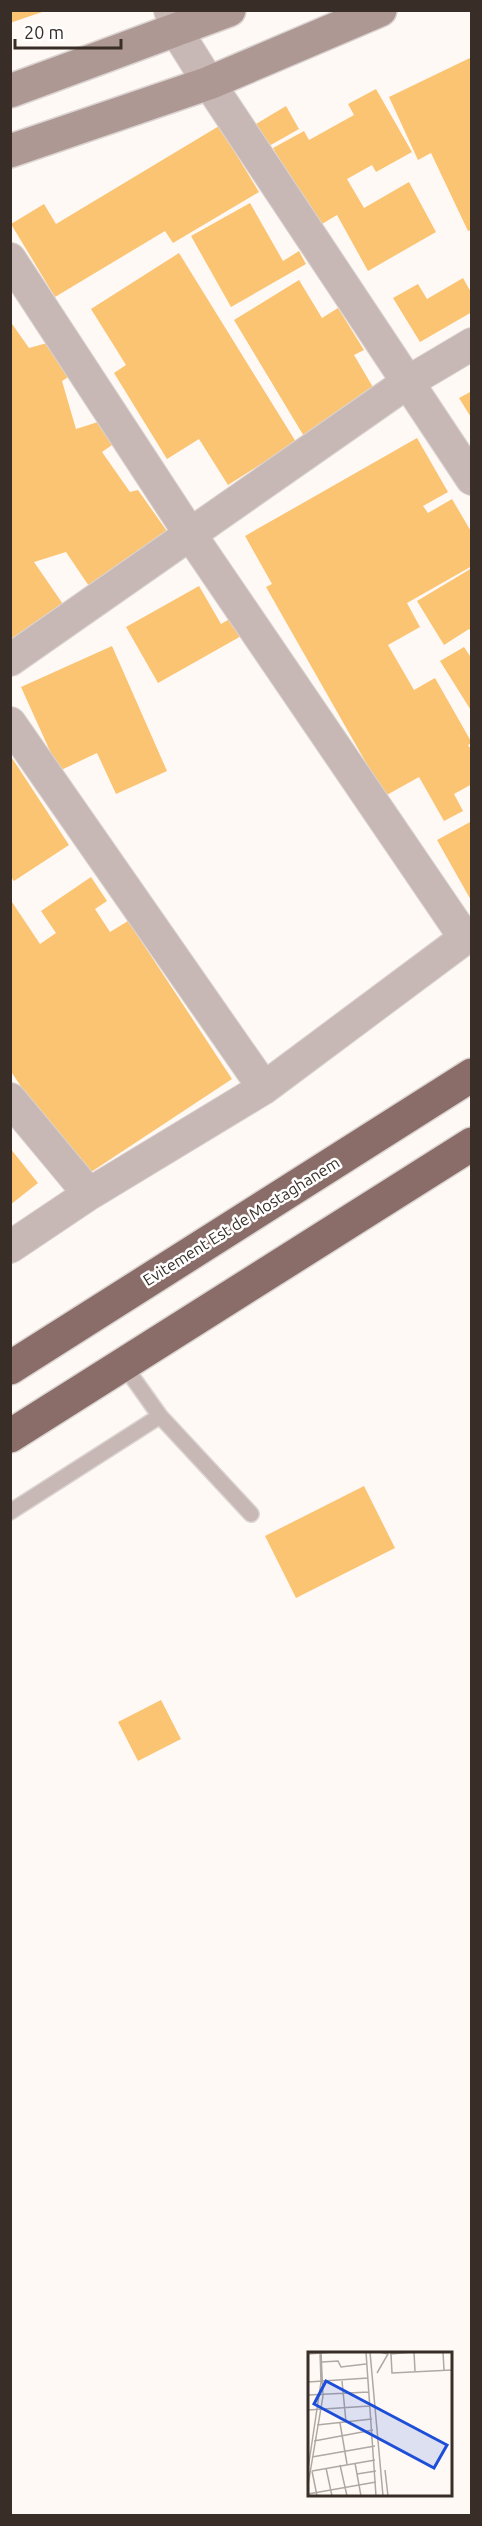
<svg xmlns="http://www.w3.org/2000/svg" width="482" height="2526" viewBox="0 0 482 2526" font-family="Ubuntu,sans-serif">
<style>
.building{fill:#fac472}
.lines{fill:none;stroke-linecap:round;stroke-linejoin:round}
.lane-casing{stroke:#dbd4d1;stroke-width:18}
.street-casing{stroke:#dbd4d1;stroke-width:34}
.secondary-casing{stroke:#dbd4d1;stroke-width:36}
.highway-casing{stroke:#dbd4d1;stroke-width:36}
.lane{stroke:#c7b8b6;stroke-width:15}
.street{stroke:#c7b8b6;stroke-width:32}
.secondary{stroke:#ad9894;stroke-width:33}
.highway{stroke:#8a6d68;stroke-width:33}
.labels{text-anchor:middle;stroke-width:5;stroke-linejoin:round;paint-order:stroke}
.street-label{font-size:16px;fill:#382e27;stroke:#fff}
.inset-road{fill:none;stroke:#afa8a3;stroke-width:1.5}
.view{fill:#1d4ed8;fill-opacity:0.15;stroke:#1d4ed8;stroke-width:3}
.inset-edge{fill:none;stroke:#382e27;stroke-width:3}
</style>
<rect width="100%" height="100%" fill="#fff9f6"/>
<path class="building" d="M 10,10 L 45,10 L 45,11 L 10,23 Z
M 472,57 L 472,230 L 468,231 L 431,153 L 418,160 L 389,97 Z
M 376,89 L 412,152 L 376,172 L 372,165 L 347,179 L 364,208 L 409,182 L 436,232 L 368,271 L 337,215 L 317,227 L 273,148 L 304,131 L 309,140 L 354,115 L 348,104 Z
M 286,106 L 299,129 L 269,146 L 256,124 Z
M 219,126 L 259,192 L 173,243 L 165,231 L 55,297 L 11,224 L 44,204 L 56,224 Z
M 250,203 L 283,261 L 299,251 L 306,264 L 231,307 L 191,236 Z
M 179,253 L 296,442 L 228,485 L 199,439 L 167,459 L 114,373 L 126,365 L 91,309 Z
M 463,278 L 472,294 L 472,312 L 420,342 L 393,298 L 418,284 L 427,299 Z
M 299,280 L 322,318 L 338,308 L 364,350 L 354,355 L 377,394 L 305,438 L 234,320 Z
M 10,321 L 29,348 L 47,343 L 70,376 L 62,381 L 76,429 L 101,421 L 115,443 L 102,452 L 130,492 L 138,490 L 176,544 L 97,598 L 66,552 L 34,562 L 65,607 L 10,641 Z
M 472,391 L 472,419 L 459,398 Z
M 417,438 L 448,492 L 423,506 L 428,513 L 452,499 L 472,533 L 472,566 L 407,603 L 420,627 L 388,645 L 414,690 L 435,678 L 472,743 L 468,745 L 472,751 L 472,784 L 454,794 L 463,811 L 444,821 L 419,777 L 385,796 L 266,587 L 272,584 L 245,536 Z
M 472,568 L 472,632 L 469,629 L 444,645 L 417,601 Z
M 199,586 L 221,624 L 233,617 L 243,635 L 158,683 L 126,627 Z
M 112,646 L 167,771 L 116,794 L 97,753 L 59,771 L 21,687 Z
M 464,647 L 472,659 L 472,712 L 440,661 Z
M 10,755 L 69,845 L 14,881 L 10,876 Z
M 472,821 L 472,902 L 437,840 Z
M 91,877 L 107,901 L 95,909 L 110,932 L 128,921 L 232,1079 L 82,1178 L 10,1070 L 10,899 L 40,944 L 56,933 L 41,911 Z
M 10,1148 L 38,1183 L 10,1205 Z
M 364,1486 L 395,1548 L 296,1598 L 265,1536 Z
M 161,1700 L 181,1739 L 138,1761 L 118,1722 Z"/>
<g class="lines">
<g class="lane-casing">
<path id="lane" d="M 123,1364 L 160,1416 L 251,1514
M 10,1512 L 160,1416"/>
</g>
<g class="street-casing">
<path id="street" d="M 170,10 L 177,32 L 209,83 L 472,479
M 10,259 L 190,534 L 465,938
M 10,660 L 408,382 L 472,344
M 10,723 L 264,1088
M 10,1099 L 89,1194
M 10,1247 L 89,1194 L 264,1088 L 472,933"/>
</g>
<g class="secondary-casing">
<path id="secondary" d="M 10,91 L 229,10
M 10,151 L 209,83 L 380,10"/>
</g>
<g class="highway-casing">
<path id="highway" d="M 10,1368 L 472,1075
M 10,1436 L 472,1144"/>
</g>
<use href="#lane" class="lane"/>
<use href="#street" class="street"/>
<use href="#secondary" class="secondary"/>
<use href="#highway" class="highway"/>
</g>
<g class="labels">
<g class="street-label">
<text transform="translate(241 1221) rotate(-32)" y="6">Evitement Est de Mostaghanem</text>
</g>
</g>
<g transform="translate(308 2352)">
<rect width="144" height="144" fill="#fff9f6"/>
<path class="inset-road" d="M 58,0 L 68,144M 62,0 L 75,144M 106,0 L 107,19M 135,0 L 136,18M 0,2 L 27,0M 82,2 L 105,0M 83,2 L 84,21 L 144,18M 14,10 L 30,9 L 33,15 L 58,12M 69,21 L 80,2 L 71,0M 34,29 L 38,70M 0,30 L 60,26M 0,43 L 61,40M 0,58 L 62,54M 32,71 L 39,112M 9,73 L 64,67M 6,89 L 65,78M 4,105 L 67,94M 47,111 L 53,144M 32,113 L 39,144M 18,116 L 24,144M 0,117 L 13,30 L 12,0M 77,118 L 80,144M 4,119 L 67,108M 4,119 L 9,144M 49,122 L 68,119M 0,133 L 15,44 L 13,0M 0,142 L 68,130"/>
<path class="view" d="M 18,29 L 139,93 L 126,116 L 6,52 Z"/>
<rect width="144" height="144" class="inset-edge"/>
</g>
<rect width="482" height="2526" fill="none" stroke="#382e27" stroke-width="24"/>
<path d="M15 39v9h106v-9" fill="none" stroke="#382e27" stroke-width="3"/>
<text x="24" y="39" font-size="18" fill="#382e27" stroke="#ffffff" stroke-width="4.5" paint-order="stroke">20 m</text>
</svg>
